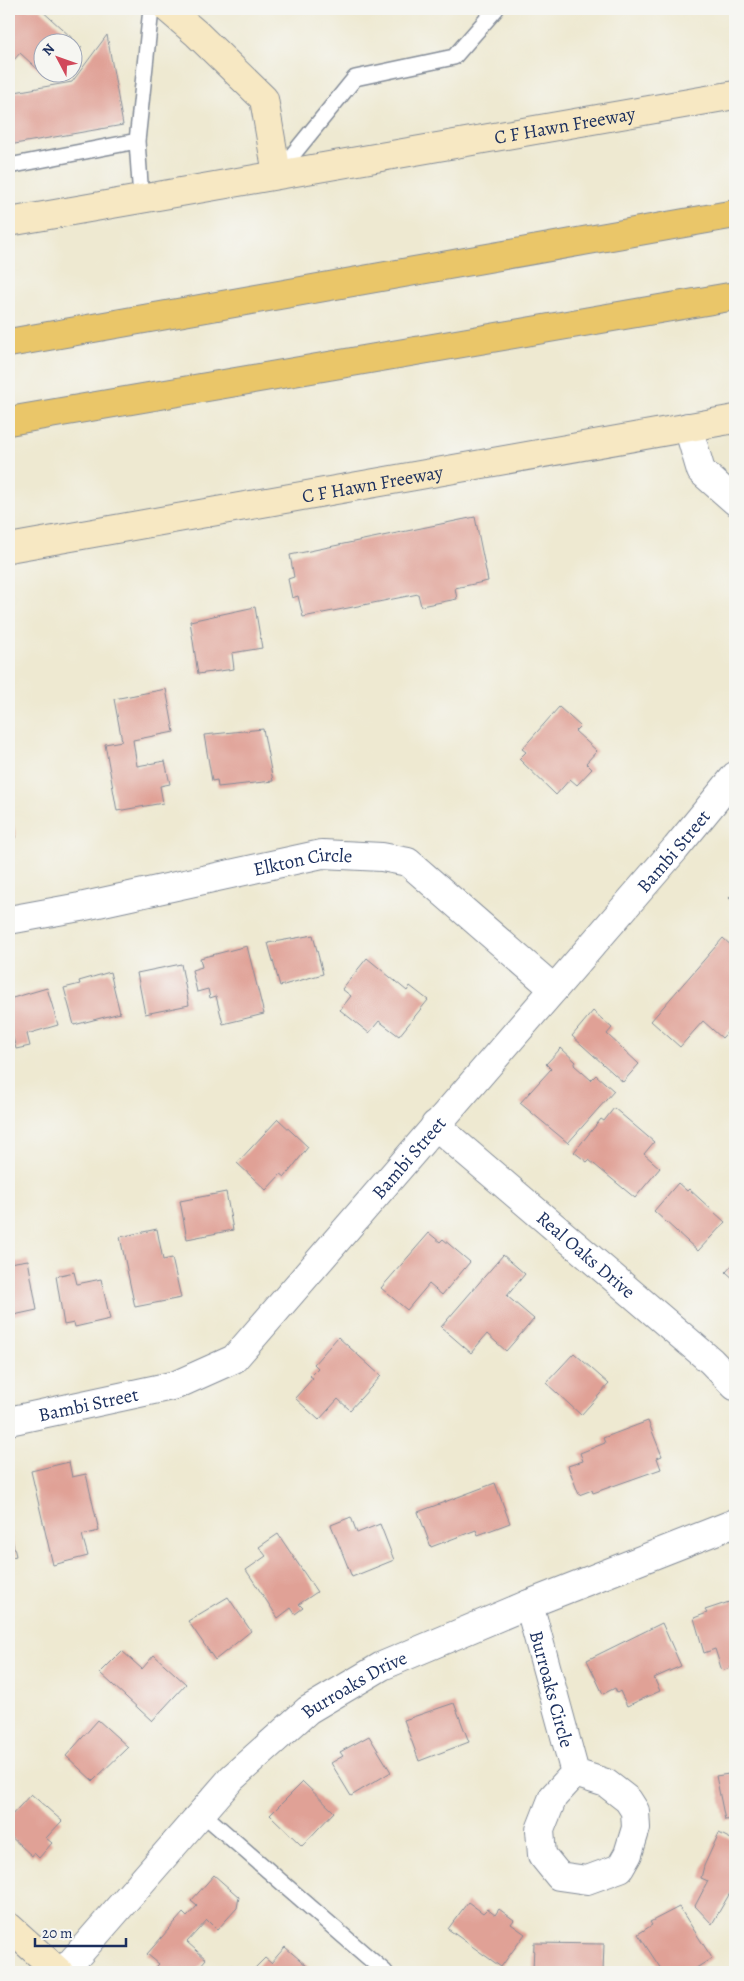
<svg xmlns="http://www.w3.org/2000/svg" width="744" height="1981" viewBox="0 0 744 1981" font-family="Alegreya,serif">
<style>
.building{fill:#e0a196}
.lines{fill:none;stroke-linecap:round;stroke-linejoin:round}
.lane-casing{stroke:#848c98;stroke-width:18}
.street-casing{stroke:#848c98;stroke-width:30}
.secondary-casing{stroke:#848c98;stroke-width:30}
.highway-casing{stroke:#848c98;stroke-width:30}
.lane{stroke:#fff;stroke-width:15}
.street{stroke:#fff;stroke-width:28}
.secondary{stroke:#f7e8c3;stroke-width:28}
.highway{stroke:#eac669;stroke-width:28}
.labels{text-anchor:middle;stroke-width:5;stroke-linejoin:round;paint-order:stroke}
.street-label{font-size:19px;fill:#1b2f5e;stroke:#f6f6f2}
</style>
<rect width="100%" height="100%" fill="#f6f6f2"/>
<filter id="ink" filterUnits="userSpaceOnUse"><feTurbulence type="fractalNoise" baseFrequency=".02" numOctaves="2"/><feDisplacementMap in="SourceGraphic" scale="10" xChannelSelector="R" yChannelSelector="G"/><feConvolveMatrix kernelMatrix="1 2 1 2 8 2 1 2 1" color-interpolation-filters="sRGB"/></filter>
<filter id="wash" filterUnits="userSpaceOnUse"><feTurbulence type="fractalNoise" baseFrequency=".0096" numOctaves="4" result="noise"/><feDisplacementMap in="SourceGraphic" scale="20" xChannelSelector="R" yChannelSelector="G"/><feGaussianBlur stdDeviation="1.12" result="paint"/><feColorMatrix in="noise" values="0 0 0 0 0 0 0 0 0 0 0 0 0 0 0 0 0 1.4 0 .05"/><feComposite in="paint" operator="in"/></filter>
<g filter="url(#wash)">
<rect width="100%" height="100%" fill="#eee9d1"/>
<g id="blocks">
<path class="building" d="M 9,9 L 40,9 L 82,47 L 72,58 L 72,42 L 42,42 L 42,72 L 46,72 L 44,75 L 20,53 L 13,61 L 9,58 Z
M 107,35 L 123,125 L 9,145 L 9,93 L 72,82 Z
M 475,517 L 488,581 L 455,588 L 457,599 L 421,606 L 418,594 L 303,617 L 298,596 L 292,598 L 288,579 L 294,577 L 290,555 Z
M 255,607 L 262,648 L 232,653 L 234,669 L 198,674 L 190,621 Z
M 166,689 L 174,732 L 133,740 L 137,766 L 165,761 L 170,784 L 160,786 L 163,803 L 117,811 L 105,744 L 122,741 L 114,699 Z
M 559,707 L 580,726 L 575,731 L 597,751 L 586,763 L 592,769 L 577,785 L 570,779 L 556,795 L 519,759 L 526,752 L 522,749 Z
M 263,729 L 273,781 L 218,787 L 217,780 L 212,781 L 204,735 Z
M 9,805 L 16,837 L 9,839 Z
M 735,891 L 735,904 L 729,898 Z
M 313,935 L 323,974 L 280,986 L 268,943 Z
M 723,938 L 735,949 L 735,1024 L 722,1038 L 703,1021 L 680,1047 L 651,1021 Z
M 247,946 L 264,1014 L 223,1024 L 216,996 L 210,998 L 208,989 L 197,992 L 192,970 L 202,967 L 200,958 Z
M 367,958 L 407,991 L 410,986 L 428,1000 L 399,1036 L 379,1021 L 369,1033 L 340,1010 L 351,996 L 342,989 Z
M 181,964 L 189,1005 L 145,1014 L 137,973 Z
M 110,972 L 120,1013 L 74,1025 L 64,988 L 80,984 L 79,981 Z
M 47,988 L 58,1025 L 27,1034 L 30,1046 L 16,1049 L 9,1023 L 9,999 Z
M 593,1011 L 612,1028 L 607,1034 L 639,1064 L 623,1082 L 572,1036 Z
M 561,1048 L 576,1062 L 574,1065 L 591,1080 L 596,1075 L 614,1091 L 568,1143 L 520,1103 L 551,1069 L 546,1064 Z
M 614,1108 L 654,1142 L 644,1154 L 660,1168 L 635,1198 L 589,1160 L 587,1162 L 574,1152 L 601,1119 L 604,1121 Z
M 278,1119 L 308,1147 L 285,1177 L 281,1174 L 266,1190 L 237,1163 Z
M 678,1183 L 687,1191 L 689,1189 L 725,1222 L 698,1251 L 654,1211 Z
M 226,1192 L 233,1230 L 187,1239 L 180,1201 Z
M 157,1229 L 163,1260 L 172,1258 L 181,1298 L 135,1307 L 120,1237 Z
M 429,1233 L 440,1242 L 443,1239 L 470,1262 L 442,1295 L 429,1284 L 407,1310 L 381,1288 Z
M 503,1255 L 525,1274 L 507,1296 L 534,1319 L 506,1351 L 487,1334 L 471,1353 L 441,1327 Z
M 28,1260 L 37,1310 L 9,1316 L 9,1263 Z
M 735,1262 L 735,1280 L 726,1272 Z
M 74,1272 L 77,1284 L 101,1279 L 110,1319 L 75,1327 L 74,1323 L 64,1325 L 56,1276 Z
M 338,1337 L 381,1376 L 350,1410 L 338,1399 L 319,1420 L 295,1398 L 313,1378 L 310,1376 L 318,1368 L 314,1364 Z
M 574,1353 L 609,1384 L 581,1415 L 546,1383 Z
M 648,1421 L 662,1456 L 657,1458 L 661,1469 L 593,1493 L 592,1490 L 579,1495 L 568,1466 L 583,1461 L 580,1453 L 605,1443 L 603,1438 Z
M 69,1462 L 72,1477 L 86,1474 L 99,1531 L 82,1535 L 88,1556 L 53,1565 L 31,1471 Z
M 495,1483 L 510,1523 L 478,1535 L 476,1530 L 431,1547 L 418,1512 Z
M 351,1517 L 357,1533 L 380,1524 L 394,1560 L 352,1577 L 331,1525 Z
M 9,1527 L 16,1556 L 9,1558 Z
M 278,1534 L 317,1592 L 299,1604 L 303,1608 L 295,1614 L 291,1608 L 278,1618 L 246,1570 L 266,1556 L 259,1547 Z
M 228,1597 L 251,1631 L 215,1660 L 188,1621 Z
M 735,1600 L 735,1666 L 722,1671 L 715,1649 L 704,1653 L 694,1618 L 707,1613 L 705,1610 Z
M 662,1623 L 681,1666 L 654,1678 L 660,1691 L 627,1706 L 620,1691 L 617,1693 L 615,1688 L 603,1694 L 587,1660 Z
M 122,1651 L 142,1669 L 154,1655 L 186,1684 L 152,1721 L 100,1673 Z
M 454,1703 L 469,1742 L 419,1761 L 404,1720 Z
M 98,1720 L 128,1747 L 93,1781 L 66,1756 Z
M 369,1736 L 391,1772 L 351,1796 L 331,1763 L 343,1756 L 340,1752 Z
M 735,1773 L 735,1819 L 725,1820 L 716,1776 Z
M 303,1782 L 334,1812 L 302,1846 L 270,1815 Z
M 31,1794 L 62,1821 L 46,1838 L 52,1843 L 39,1858 L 34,1853 L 32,1856 L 9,1835 L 9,1818 Z
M 719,1833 L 735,1841 L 735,1895 L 730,1893 L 712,1924 L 695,1906 L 708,1881 L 701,1878 L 704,1866 Z
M 214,1875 L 239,1897 L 237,1908 L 217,1930 L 207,1920 L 187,1942 L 206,1959 L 195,1972 L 162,1972 L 156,1967 L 159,1964 L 147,1954 L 183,1913 L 187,1917 L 197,1906 L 191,1901 Z
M 468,1902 L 483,1913 L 487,1909 L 495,1915 L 499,1909 L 514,1920 L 511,1924 L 525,1934 L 501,1967 L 448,1929 Z
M 679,1907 L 712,1958 L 690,1972 L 663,1972 L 638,1934 L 652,1925 L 650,1922 Z
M 534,1943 L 604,1944 L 603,1972 L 533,1972 Z
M 285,1947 L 314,1972 L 255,1972 L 253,1970 L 265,1958 L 271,1963 Z
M 230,1965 L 238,1972 L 223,1972 Z"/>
</g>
</g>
<g filter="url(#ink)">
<use href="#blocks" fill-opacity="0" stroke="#848c98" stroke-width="1"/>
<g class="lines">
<g class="lane-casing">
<path id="lane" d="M 9,166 L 137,141
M 277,174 L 355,78 L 454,57 L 496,9
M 141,198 L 137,141 L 151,9
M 202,1813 L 385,1972"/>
</g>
<g class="street-casing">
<g id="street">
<path d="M 688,427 L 701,471 L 735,501"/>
<path id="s1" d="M 9,920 L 80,907 L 322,854 L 382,857 L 408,862 L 554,989"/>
<path id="s2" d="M 435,1125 L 711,1361 L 735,1386"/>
<path id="s3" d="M 9,1421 L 176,1385 L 234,1359 L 676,848 L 735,776"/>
<path id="s4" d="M 529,1604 L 575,1773 L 553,1797 L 540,1830 L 542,1855 L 559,1876 L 587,1880 L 620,1868 L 628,1854 L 636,1828 L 635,1811 L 628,1800 L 606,1783 L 575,1773"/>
<path id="s5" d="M 63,1972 L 232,1778 L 308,1710 L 382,1666 L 529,1604 L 735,1523"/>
</g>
</g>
<g class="secondary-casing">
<g id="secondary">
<path d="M 168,9 L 197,34 L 264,99 L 277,174"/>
<path id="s6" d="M 9,222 L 735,95"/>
<path id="s7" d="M 9,548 L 735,419"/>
<path d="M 9,1927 L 59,1972"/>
</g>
</g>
<g class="highway-casing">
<path id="highway" d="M 9,343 L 735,214
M 9,421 L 735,296"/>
</g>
<use href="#lane" class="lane"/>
<use href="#street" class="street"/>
<use href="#secondary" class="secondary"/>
<use href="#highway" class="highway"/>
</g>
</g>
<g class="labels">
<g class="street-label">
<text dy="7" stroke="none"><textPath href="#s6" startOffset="564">C F Hawn Freeway</textPath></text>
<text dy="7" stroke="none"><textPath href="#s7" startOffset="369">C F Hawn Freeway</textPath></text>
<text dy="7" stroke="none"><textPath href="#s3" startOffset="906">Bambi Street</textPath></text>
<text dy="7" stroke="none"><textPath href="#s1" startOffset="300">Elkton Circle</textPath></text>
<text dy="7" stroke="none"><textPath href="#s3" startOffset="501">Bambi Street</textPath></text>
<text dy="7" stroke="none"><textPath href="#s2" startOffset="199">Real Oaks Drive</textPath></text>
<text dy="7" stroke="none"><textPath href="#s3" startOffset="81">Bambi Street</textPath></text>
<text dy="7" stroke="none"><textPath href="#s5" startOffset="412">Burroaks Drive</textPath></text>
<text dy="7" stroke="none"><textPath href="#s4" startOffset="88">Burroaks Circle</textPath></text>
</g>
</g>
<rect width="744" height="1981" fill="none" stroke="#f6f6f2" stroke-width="30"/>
<g transform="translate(58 58) rotate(311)"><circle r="24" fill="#f6f6f2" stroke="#9ea6b7"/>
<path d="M0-4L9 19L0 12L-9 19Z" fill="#d1495b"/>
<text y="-8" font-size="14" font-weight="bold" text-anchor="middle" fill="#1b2f5e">N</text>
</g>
<path d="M35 1938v8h91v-8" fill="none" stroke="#1b2f5e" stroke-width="2.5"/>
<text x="42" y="1938" font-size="15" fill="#1b2f5e" stroke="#f6f6f2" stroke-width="4" paint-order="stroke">20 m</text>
</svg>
